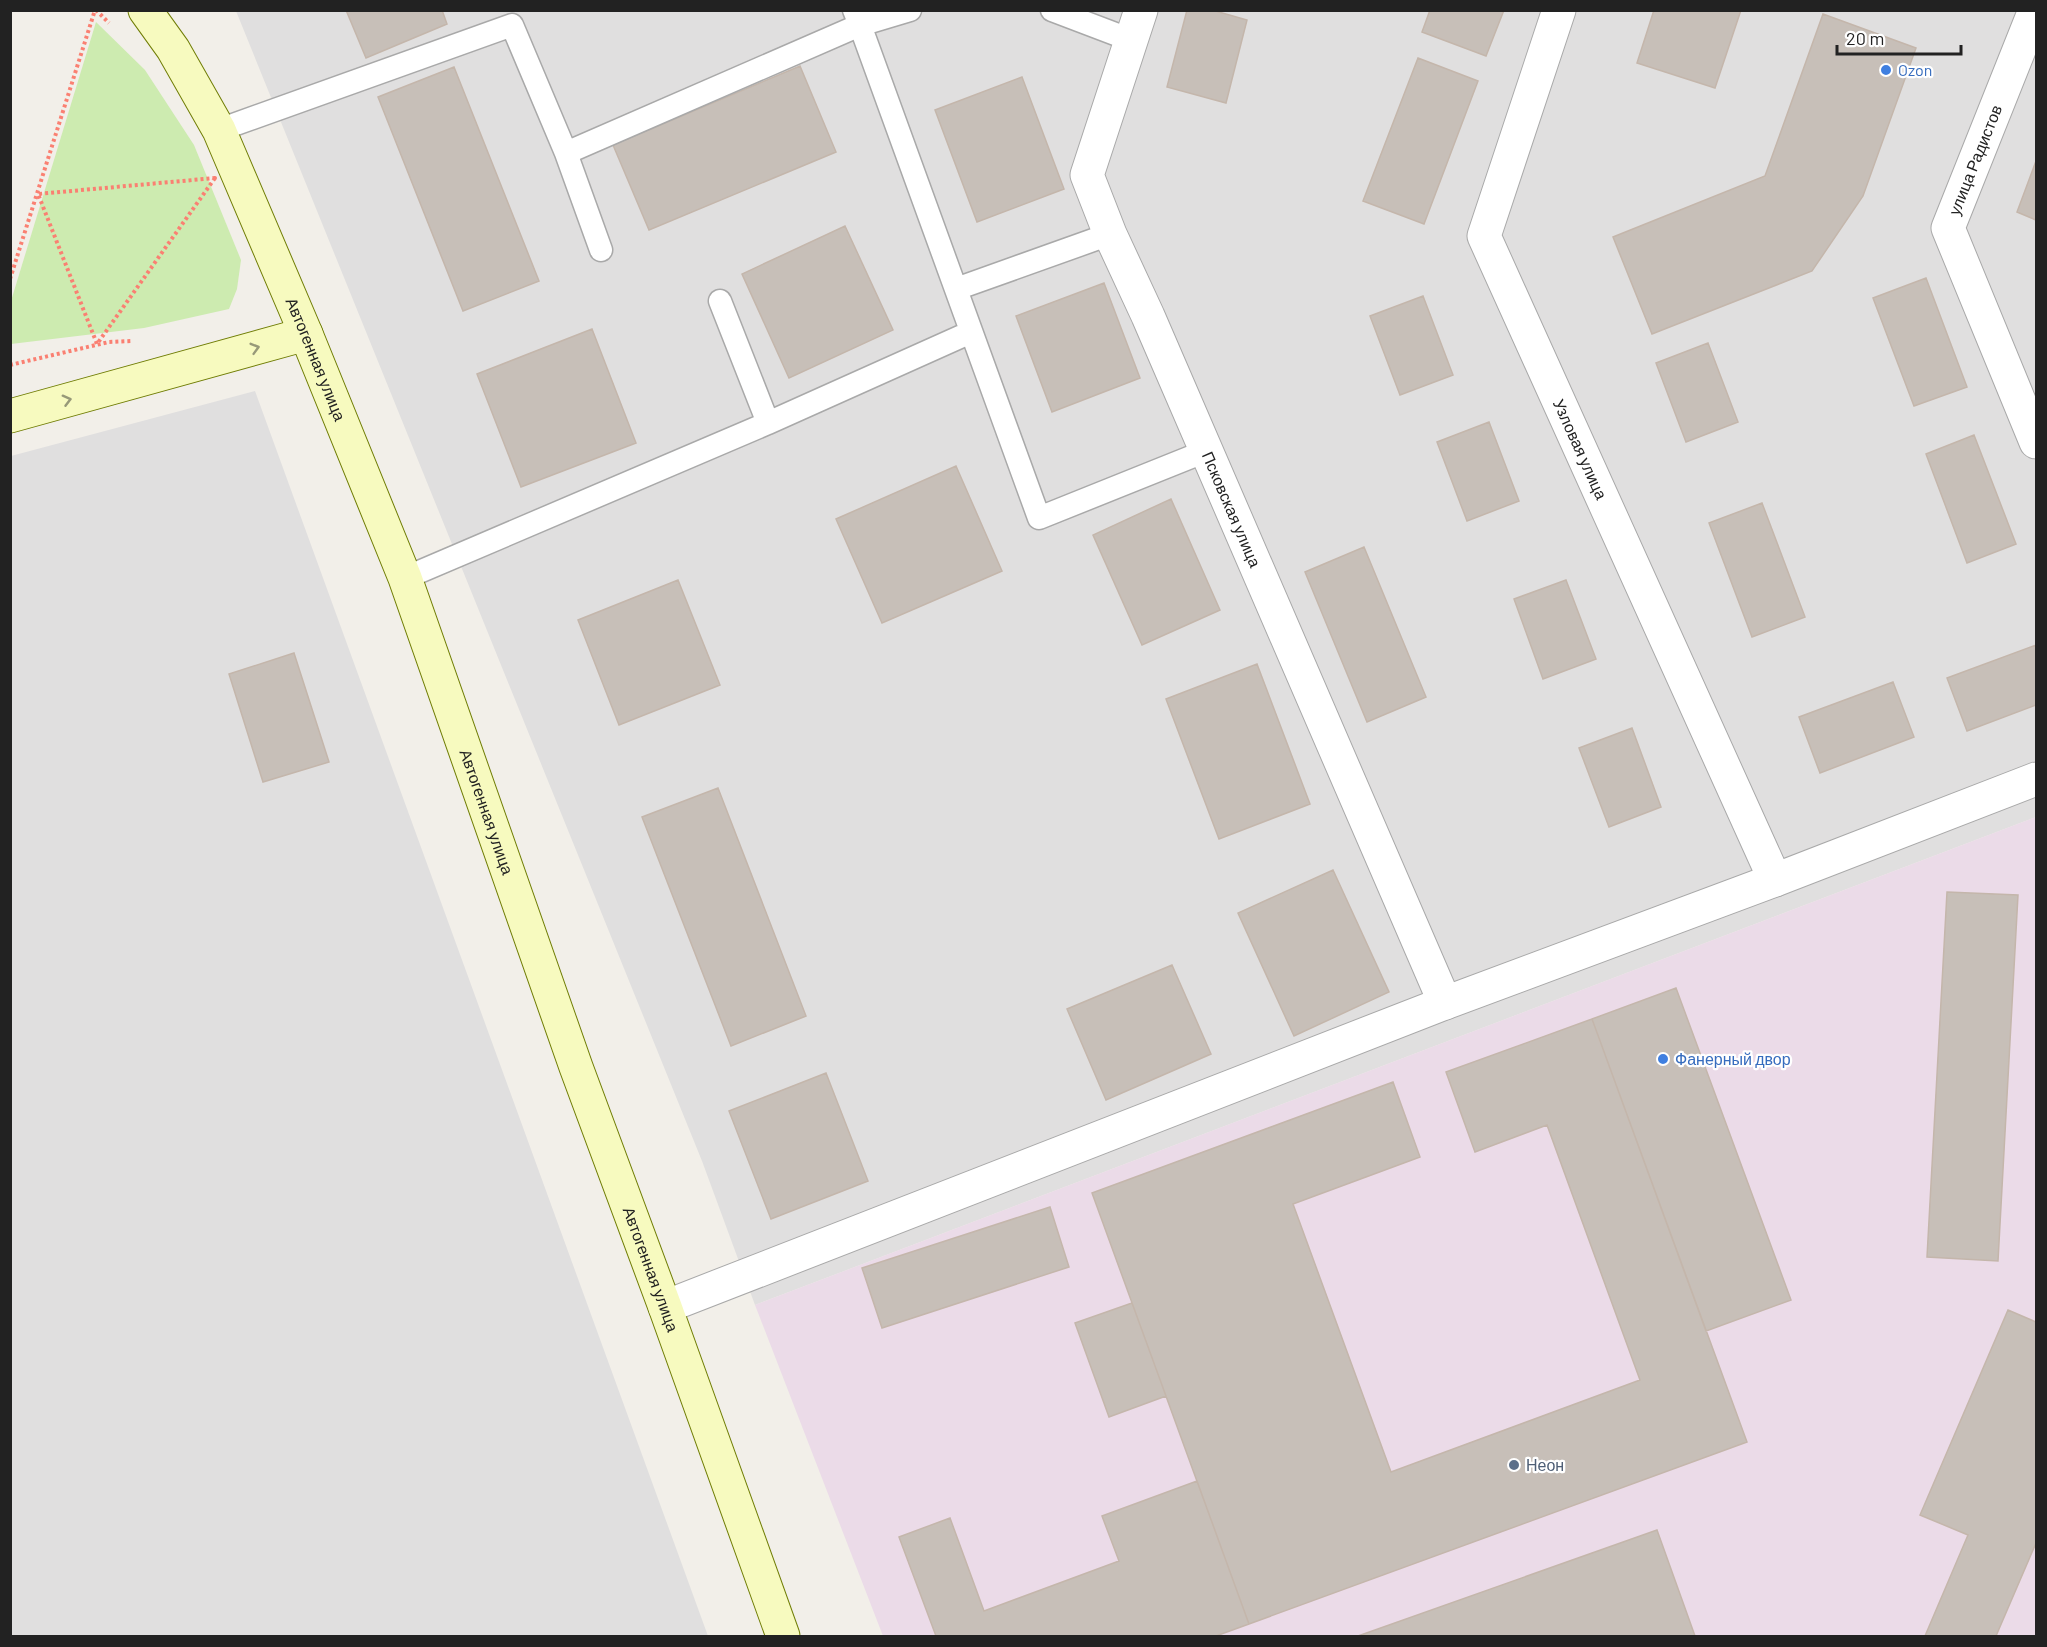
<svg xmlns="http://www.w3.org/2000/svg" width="2047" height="1647" viewBox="0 0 2047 1647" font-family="Barlow,sans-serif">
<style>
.residential{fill:#e0dfdf}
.industrial{fill:#ebdbe8}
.grass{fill:#cdebb0}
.building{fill:#c7bfb8;stroke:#c4b6ab;stroke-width:1.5}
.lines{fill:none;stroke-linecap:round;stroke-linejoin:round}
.lane-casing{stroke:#a9a9a9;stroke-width:25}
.street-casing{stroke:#a9a9a9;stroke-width:35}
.secondary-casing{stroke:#707d05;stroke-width:35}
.path{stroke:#fa8072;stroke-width:4;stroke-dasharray:3 3;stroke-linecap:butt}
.lane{stroke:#fff;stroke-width:22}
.street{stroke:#fff;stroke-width:33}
.secondary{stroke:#f7fabf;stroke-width:33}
.oneway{stroke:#979978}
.shop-dot{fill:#3f7fe0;stroke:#fff;stroke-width:2}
.service-dot{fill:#5c6f8a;stroke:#fff;stroke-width:2}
.labels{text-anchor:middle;stroke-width:4.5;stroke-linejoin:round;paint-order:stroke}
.shop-label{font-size:16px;fill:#366cbe;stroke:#fff;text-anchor:start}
.street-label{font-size:16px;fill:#222;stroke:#fff}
.service-label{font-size:16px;fill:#4e5e75;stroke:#fff;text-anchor:start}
</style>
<rect width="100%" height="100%" fill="#f2efe9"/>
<path class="residential" d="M 236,11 L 2036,11 L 2036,817 L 755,1305 L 702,1161 Z
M 255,391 L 708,1636 L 11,1636 L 11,456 Z"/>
<path class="industrial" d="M 2036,817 L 2036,1636 L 883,1636 L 755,1305 Z"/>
<path class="grass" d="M 96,22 L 145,70 L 194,145 L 241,260 L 237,289 L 229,309 L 144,328 L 11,344 L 11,301 Z"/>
<path class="building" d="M 346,10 L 442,10 L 447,24 L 366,58 Z
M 1187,10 L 1212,10 L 1247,20 L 1226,103 L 1167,87 Z
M 1430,10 L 1504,10 L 1486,56 L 1422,32 Z
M 1654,10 L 1741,10 L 1715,88 L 1637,63 Z
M 1823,14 L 1916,48 L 1863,196 L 1812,271 L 1652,334 L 1613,237 L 1765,176 Z
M 1418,58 L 1478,81 L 1424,224 L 1363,201 Z
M 800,66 L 836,152 L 649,230 L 613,145 Z
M 454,67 L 539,281 L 463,311 L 378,97 Z
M 1022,77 L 1064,189 L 977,222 L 935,110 Z
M 2036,161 L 2036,220 L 2017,212 Z
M 845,226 L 893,330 L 789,378 L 742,274 Z
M 1926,278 L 1967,387 L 1914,406 L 1873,298 Z
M 1104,283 L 1140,378 L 1052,412 L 1016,316 Z
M 1423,296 L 1453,375 L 1400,395 L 1370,316 Z
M 592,329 L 636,443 L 521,487 L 477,374 Z
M 1708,343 L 1738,422 L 1686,442 L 1656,363 Z
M 1489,422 L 1519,501 L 1467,521 L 1437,442 Z
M 1974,435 L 2016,544 L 1967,563 L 1926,454 Z
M 956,466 L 1002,571 L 882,623 L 836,519 Z
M 1171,499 L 1220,610 L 1142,645 L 1093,535 Z
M 1762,503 L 1805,617 L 1752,637 L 1709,523 Z
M 1364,547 L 1426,697 L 1367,722 L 1305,572 Z
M 678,580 L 720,685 L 619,725 L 578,620 Z
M 1566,580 L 1596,659 L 1543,679 L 1514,599 Z
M 2036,645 L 2036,705 L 1967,731 L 1947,678 Z
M 294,653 L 329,762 L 263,782 L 229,674 Z
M 1257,664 L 1310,804 L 1219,839 L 1166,699 Z
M 1893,682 L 1914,737 L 1820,773 L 1799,717 Z
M 1632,728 L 1661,807 L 1609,827 L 1579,748 Z
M 718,788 L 806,1016 L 731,1046 L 642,817 Z
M 1333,870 L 1389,992 L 1294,1036 L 1238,913 Z
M 1947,892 L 2018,895 L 1998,1261 L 1927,1257 Z
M 1172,965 L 1211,1054 L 1106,1100 L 1067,1009 Z
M 1676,988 L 1791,1300 L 1706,1331 L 1592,1019 Z
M 1592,1019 L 1747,1442 L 1249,1624 L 1092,1193 L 1393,1082 L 1420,1157 L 1293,1204 L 1391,1472 L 1640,1380 L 1547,1125 L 1475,1152 L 1446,1072 Z
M 826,1073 L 868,1181 L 771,1219 L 729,1111 Z
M 1050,1207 L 1069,1267 L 882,1328 L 862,1268 Z
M 1132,1303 L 1166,1396 L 1109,1417 L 1075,1323 Z
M 2008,1310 L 2036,1322 L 2036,1543 L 1996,1636 L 1925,1636 L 1968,1535 L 1920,1515 Z
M 1197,1481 L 1249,1624 L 1216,1636 L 936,1636 L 899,1537 L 950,1518 L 984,1611 L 1119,1561 L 1102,1516 Z
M 1657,1530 L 1695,1636 L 1358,1636 Z"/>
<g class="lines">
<g class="lane-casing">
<path id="lane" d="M 854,10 L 860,25 L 910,10
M 1052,10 L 1131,40
M 219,130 L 512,25 L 566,153 L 601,250
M 566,153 L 860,25 L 1039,518 L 1206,451
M 956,289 L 1110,234
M 720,301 L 768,423 L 971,332
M 405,578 L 768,423"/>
</g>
<g class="street-casing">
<g id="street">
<path id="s1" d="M 1141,10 L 1087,175 L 1110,234 L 1148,316 L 1445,1003"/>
<path id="s2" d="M 1559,10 L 1484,236 L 1775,880"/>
<path d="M 2035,10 L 1948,228 L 2036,442"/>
<path d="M 665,1307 L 1445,1003 L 1775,880 L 2036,779"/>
</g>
</g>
<g class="secondary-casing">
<g id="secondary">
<path id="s3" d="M 145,10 L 173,49 L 219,130 L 306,334 L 405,578 L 576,1067 L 665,1307 L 783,1636"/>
<path d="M 10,416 L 306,334"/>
</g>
</g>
<path class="path" d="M 96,10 L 109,23
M 215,178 L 97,344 L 38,194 Z
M 10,279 L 95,10
M 10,365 L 109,342 L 131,341"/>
<use href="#lane" class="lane"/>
<use href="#street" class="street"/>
<use href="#secondary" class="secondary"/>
</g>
<defs><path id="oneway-chevron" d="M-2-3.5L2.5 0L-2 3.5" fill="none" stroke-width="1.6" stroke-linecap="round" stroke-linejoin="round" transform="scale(1.5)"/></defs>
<g class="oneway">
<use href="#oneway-chevron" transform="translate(255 348) rotate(-16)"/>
<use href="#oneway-chevron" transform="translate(67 400) rotate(-15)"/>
</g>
<g class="shop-dot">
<circle cx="1886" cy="70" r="6"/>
<circle cx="1663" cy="1059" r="6"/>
</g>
<circle class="service-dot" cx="1514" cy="1465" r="6"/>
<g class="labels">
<g class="shop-label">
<text x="1898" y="76">Ozon</text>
<text x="1675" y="1065">Фанерный двор</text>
</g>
<g class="street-label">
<text transform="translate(1975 160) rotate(-68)" y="6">улица Радистов</text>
<text dy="6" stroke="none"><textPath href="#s3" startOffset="390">Автогенная улица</textPath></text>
<text dy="6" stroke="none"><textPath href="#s2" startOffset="472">Узловая улица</textPath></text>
<text dy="6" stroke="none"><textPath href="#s1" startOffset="538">Псковская улица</textPath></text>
<text dy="6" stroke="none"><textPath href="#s3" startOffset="874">Автогенная улица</textPath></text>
<text dy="6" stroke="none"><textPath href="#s3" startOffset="1360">Автогенная улица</textPath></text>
</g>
<g class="service-label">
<text x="1526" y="1471">Неон</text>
</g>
</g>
<rect width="2047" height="1647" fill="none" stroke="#222222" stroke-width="24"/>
<path d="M1837 45v9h124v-9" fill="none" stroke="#222222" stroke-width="3"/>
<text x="1846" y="45" font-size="18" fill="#222222" stroke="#ffffff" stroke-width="4.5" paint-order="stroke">20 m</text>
</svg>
